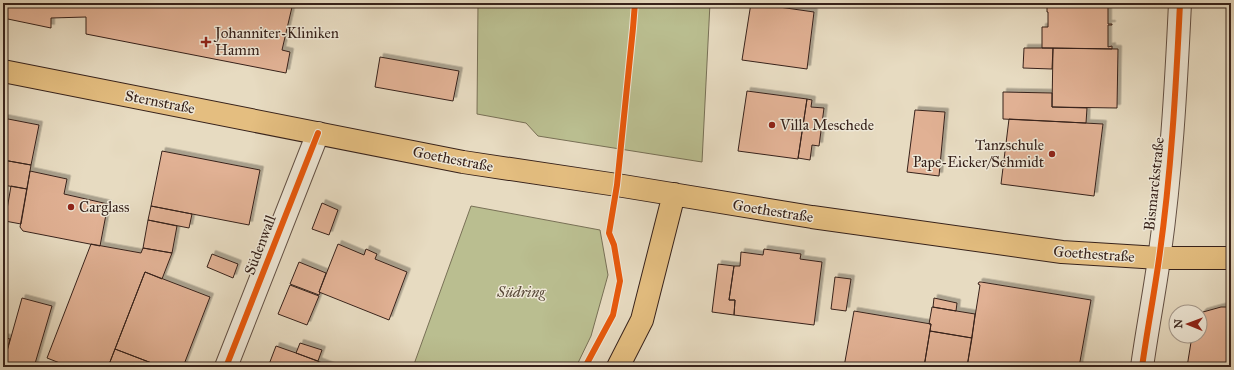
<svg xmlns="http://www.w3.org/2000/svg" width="1234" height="370" viewBox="0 0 1234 370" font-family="'IM FELL Great Primer',serif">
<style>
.green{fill:#babe90;stroke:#787056}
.building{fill:#e1b194;stroke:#37221b;filter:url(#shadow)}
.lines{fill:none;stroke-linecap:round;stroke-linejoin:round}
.minor-casing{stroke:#635044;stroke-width:24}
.tertiary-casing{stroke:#635044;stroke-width:24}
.primary-casing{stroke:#37221b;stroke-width:24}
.minor{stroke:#efe8d7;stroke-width:22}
.tertiary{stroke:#efe8d7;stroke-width:22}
.primary{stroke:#e4be80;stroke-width:22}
.cycleway-casing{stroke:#efe8d7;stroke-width:8}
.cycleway{stroke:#e8590c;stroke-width:6}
.poi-dot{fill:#8f2418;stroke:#efe8d7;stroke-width:1.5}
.labels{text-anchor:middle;stroke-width:3;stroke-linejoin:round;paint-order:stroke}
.poi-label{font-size:15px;fill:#37221b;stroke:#efe8d7;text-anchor:start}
.street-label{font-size:15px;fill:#37221b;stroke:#efe8d7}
.park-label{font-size:15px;font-style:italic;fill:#584938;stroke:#efe8d7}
</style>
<defs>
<filter id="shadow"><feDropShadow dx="3.5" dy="-3.5" stdDeviation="0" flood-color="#0004"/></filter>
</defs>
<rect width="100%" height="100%" fill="#e7dbc1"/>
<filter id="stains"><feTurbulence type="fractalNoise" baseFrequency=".005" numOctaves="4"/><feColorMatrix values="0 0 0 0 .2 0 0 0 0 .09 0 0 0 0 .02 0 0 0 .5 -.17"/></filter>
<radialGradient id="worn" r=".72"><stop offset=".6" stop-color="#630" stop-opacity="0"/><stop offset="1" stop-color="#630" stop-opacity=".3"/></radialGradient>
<path class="green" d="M 478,3 L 710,3 L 702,162 L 538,136 L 526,123 L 477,114 Z
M 471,206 L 600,230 L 608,275 L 591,336 L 576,367 L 413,367 Z"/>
<path class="building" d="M 3,3 L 274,3 L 292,7 L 282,50 L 290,52 L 286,73 L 86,34 L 86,17 L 51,18 L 51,28 L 3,18 Z
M 751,3 L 814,12 L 807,69 L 742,60 Z
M 923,3 L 1004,3 L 1004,4 Z
M 1047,3 L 1108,3 L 1108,24 L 1112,24 L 1112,25 L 1108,25 L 1108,47 L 1112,46 L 1112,49 L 1042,48 L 1042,27 L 1048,27 L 1048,12 L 1047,12 Z
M 1024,48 L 1053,48 L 1052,69 L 1023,68 Z
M 1053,48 L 1118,49 L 1117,108 L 1052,107 Z
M 380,57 L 459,71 L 453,101 L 375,87 Z
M 747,91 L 807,99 L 798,159 L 738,151 Z
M 1003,92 L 1052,93 L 1052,107 L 1087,108 L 1086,123 L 1003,119 Z
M 807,99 L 812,100 L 811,107 L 824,108 L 819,146 L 812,145 L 810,160 L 798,158 Z
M 915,110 L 945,112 L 939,176 L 907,172 Z
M 3,118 L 39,125 L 31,165 L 3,160 Z
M 1009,119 L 1103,124 L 1094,196 L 1001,184 Z
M 162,151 L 260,170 L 249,225 L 151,206 Z
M 3,160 L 31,165 L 27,189 L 3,185 Z
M 30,171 L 67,179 L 64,194 L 108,204 L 100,246 L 23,231 L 20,227 Z
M 11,186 L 27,189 L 21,224 L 5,221 Z
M 322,203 L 338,210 L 329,235 L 312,229 Z
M 151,206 L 192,214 L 189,228 L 148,220 Z
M 148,220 L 177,226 L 172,253 L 143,248 Z
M 91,244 L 141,253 L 143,248 L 172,253 L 162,279 L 145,272 L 108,367 L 70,367 L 47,358 Z
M 338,244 L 364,255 L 366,249 L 377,254 L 375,259 L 407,272 L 389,320 L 319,292 Z
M 764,249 L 801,254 L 800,259 L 822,262 L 814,325 L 734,315 L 735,300 L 729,300 L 734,266 L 740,266 L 741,252 L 763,255 Z
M 212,254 L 238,264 L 233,278 L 207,267 Z
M 299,262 L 326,273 L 319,292 L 320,293 L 319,295 L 290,284 Z
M 718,264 L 734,266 L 729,300 L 735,300 L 734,315 L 712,312 Z
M 145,272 L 210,297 L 183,367 L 162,367 L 115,349 Z
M 835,277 L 851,279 L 846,311 L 831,309 Z
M 979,282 L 981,282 L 1091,300 L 1079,367 L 967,367 L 980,285 L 978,284 Z
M 290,285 L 319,296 L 307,325 L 278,314 Z
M 22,298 L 52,306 L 34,367 L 22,367 L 4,362 Z
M 934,298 L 957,303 L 956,311 L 933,307 Z
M 932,307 L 975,314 L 972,338 L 930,331 L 931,324 L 929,324 Z
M 1221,307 L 1231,307 L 1231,367 L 1187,367 L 1192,336 L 1200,336 L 1201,314 L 1203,312 Z
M 854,311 L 931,324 L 924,367 L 844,367 Z
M 930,331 L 972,338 L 967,367 L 924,367 Z
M 3,337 L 10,339 L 4,362 L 3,362 Z
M 300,343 L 322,350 L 318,361 L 296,353 Z
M 276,346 L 296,353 L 333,367 L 268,367 Z
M 115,349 L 162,367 L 108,367 Z"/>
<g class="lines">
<g class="minor-casing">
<path id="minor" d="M 226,367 L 318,133"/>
</g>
<g class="tertiary-casing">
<path id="tertiary" d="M 1142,367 C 1147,331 1154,295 1159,259 C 1171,175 1176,88 1180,3"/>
</g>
<g class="primary-casing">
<path id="primary" d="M 3,71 L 463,162 L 617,185 L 812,217 L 1062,252 L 1159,258 L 1231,258
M 618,367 L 642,320 L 674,194"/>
</g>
<use href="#minor" class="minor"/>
<use href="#tertiary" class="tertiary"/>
<use href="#primary" class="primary"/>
<g class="cycleway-casing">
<path id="cycleway" d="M 226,367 L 318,133
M 585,367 L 613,315 L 620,281 L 614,245 L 609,233 L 617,185 L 633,28 L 635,3
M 1142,367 C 1147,331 1154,295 1159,259 C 1171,175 1176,88 1180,3"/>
</g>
<use href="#cycleway" class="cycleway"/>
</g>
<g class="poi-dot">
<path d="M204 36h4v4h4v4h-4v4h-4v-4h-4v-4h4z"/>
<circle cx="772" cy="125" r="4"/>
<circle cx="1052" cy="154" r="4"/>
<circle cx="71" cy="207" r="4"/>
</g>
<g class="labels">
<g class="poi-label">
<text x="215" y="38">Johanniter-Kliniken<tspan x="215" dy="17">Hamm</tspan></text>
<text x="780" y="130">Villa Meschede</text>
<text x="1044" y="150" text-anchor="end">Tanzschule<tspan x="1044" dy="17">Pape-Eicker/Schmidt</tspan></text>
<text x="79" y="212">Carglass</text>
</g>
<g class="street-label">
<text transform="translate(160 102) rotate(11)" y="5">Sternstraße</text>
<text transform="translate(453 159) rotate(11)" y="5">Goethestraße</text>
<text transform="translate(1154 184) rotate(-84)" y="5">Bismarckstraße</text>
<text transform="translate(773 211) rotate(9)" y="5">Goethestraße</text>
<text transform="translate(260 245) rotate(-69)" y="5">Südenwall</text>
<text transform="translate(1094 254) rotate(4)" y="5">Goethestraße</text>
</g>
<g class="park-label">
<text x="521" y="297">Südring</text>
</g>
</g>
<rect width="1234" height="370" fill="none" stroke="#e7dbc1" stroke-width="16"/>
<rect x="4" y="4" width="1226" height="362" fill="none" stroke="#37221b" stroke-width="2"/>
<rect x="8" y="8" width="1218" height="354" fill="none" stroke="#37221b"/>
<g transform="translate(1188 324) rotate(271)"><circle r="19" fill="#efe8d7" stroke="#a5998c"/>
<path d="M0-3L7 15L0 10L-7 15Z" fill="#8f2418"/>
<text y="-6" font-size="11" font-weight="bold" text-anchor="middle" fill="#37221b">N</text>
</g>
<rect width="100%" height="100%" filter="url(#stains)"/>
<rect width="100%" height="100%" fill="url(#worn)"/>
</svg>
